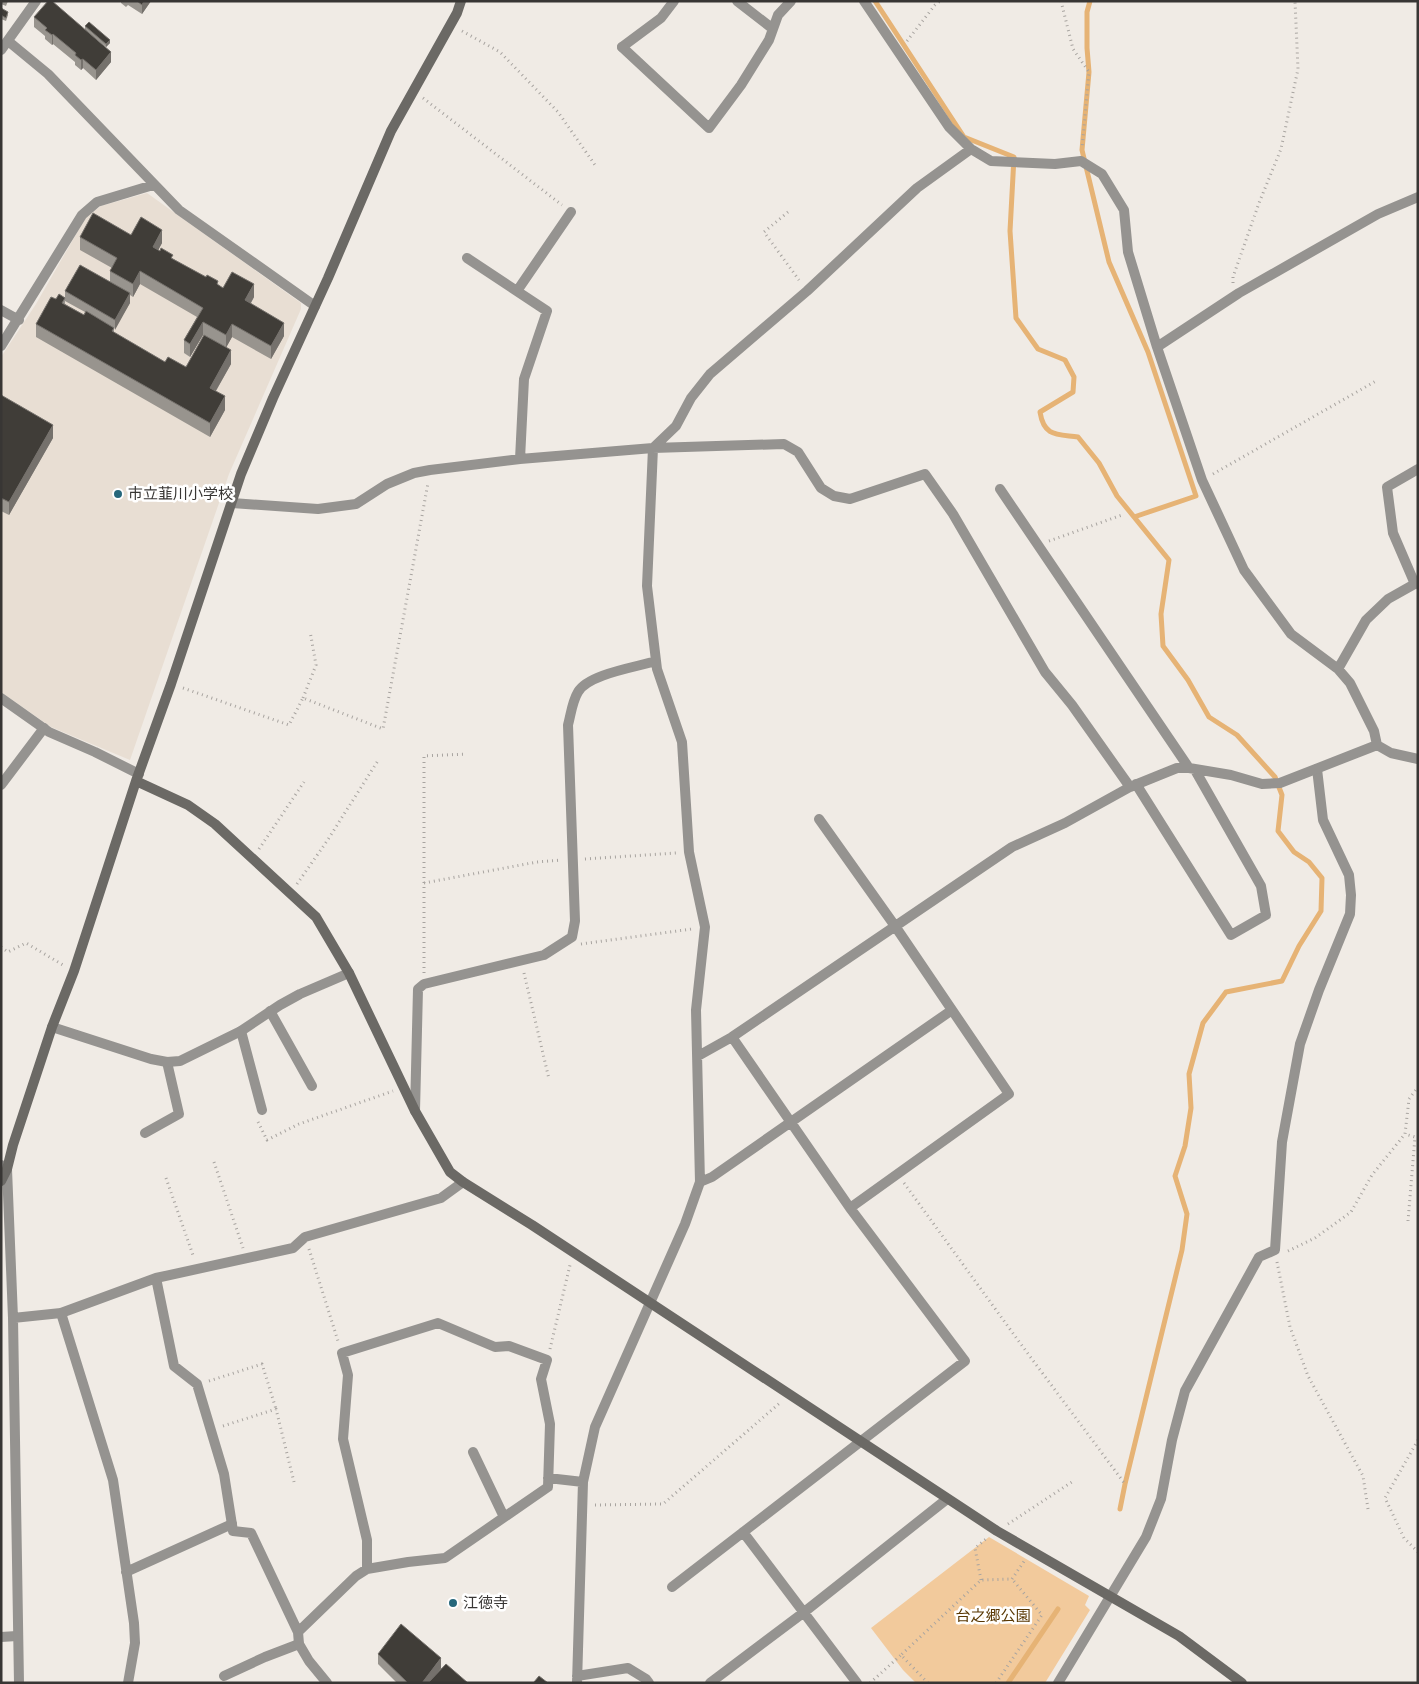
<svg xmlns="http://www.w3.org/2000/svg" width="1419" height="1684" viewBox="0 0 1419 1684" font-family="Montserrat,'Noto Sans JP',sans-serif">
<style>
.built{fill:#e8ded3}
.green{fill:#f2ca9c}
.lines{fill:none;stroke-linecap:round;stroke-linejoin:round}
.stream{stroke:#e6b375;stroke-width:5}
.path{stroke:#a8a4a0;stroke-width:3;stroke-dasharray:1 4;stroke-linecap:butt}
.lane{stroke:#959390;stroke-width:10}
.street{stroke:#959390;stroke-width:10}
.secondary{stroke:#6b6965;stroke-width:10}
.wall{fill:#98948e;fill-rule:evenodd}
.shaded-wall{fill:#75716c}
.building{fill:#403d38;stroke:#75716c}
.poi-dot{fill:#26677b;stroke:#fff;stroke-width:2}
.labels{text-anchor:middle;stroke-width:5;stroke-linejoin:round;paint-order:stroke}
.poi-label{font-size:15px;fill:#383634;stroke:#fff;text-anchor:start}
.park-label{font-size:15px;fill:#593803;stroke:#fff}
</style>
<rect width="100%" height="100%" fill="#f0ebe5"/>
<path class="built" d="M 147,193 L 301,303 L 301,309 L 229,474 L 130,760 L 51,727 L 1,692 L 1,357 L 36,304 L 86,217 L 101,206 Z"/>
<path class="green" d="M 989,1537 L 1089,1596 L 1085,1605 L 1090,1610 L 1045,1683 L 916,1683 L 903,1670 L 871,1628 Z"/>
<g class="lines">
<path class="stream" d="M 875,1 L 964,137 L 1014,157 L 1010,231 L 1016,318 L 1038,349 L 1065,360 L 1074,377 L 1073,392 L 1040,412 C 1044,437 1057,434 1078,437 L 1099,463 L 1117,496 L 1169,560 L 1161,614 L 1163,646 L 1188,680 L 1209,717 L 1237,735 L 1275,777 L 1282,795 L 1278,831 L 1294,852 L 1309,862 L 1322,878 L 1321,911 L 1299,946 L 1282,981 L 1226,992 L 1203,1023 L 1189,1074 L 1191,1108 L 1185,1146 L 1175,1176 L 1187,1214 L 1182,1250 L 1125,1484 L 1120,1509
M 1090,1 L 1087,12 L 1087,48 L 1089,72 L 1082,150 L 1109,262 L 1148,352 L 1196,496 L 1134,517
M 1008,1683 L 1058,1609"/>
<path class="path" d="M 1061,1 L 1073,49 L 1089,72 L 1082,149
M 462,31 L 500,52 L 558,112 L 595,165
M 907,41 L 935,5 L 940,1
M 423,98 L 562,205
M 788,212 L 764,232 L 799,280
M 1233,283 L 1233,277 L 1259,203 L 1281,149 L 1298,69 L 1295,1
M 1213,474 L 1376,381
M 1049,541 L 1122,515
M 183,688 L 289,725 L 303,698 L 383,729 L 428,483
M 303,698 L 316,665 L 310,631
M 259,849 L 304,782
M 585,859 L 676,853
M 424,883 L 537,862 L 562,860
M 297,884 L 327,841 L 379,759
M 581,944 L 692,929
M 1,947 L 8,952 L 26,943 L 63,965
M 424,973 L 424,756 L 466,754
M 524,973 L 549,1079
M 258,1122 L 267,1140 L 299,1124 L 393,1091
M 214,1162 L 243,1248
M 166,1178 L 194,1258
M 904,1183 L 1020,1343 L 1125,1484
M 1408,1221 L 1415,1137 L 1405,1134 L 1409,1099 L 1418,1087
M 309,1249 L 338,1341
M 1288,1251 L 1315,1238 L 1351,1212 L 1372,1175 L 1405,1134
M 1277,1262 L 1290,1327 L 1308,1376 L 1363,1476 L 1368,1509
M 550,1349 L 570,1265
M 209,1381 L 262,1364 L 276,1409
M 223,1426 L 276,1409 L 294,1482
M 1418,1440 L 1385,1498 L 1404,1538 L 1418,1552
M 595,1505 L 663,1504 L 781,1402
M 1008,1524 L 1072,1482
M 1012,1579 L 1025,1560
M 981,1580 L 975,1548 L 986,1539
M 870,1683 L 901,1655
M 928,1683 L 901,1655 L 981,1580 L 1012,1579
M 996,1683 L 1042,1615 L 1012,1579"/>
<path class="lane" d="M 622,47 L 661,18 L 674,1
M 1415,584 L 1393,533 L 1387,487 L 1418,469
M 1,785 L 44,728
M 270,1011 L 312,1086
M 241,1031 L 262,1110
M 145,1133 L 179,1114 L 167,1062
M 61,1313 L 113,1480 L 134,1623 L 135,1643 L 128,1683
M 126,1572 L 232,1524
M 1,1637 L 17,1636
M 224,1676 L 265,1657 L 299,1644
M 1058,1683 L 1146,1537 L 1161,1499 L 1172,1440 L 1185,1391 L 1259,1257 L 1275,1250 L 1282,1142 L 1300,1044 L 1319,990 L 1350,914 L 1351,895 L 1349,875 L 1323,820 L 1317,769"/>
<path class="street" d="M 737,1 L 773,29
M 864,1 L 949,127 L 971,149 L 991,161 L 1055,164 L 1081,161 L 1102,174 L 1124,210 L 1128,252 L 1157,347 L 1202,480 L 1244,570 L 1291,634 L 1338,669 L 1350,683 L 1374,731 L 1377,745 L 1391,753 L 1418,759
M 8,41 L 48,74 L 179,210 L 315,306
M 622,47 L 709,128 L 741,85 L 769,40 L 778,15 L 791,1
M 1,50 L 36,1
M 467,258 L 547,311 L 524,379 L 520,459
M 517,291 L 571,212
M 1,310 L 19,320
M 1,346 L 82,215 L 97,202 L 153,185
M 1157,347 L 1239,293 L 1378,214 L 1418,197
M 1000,489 L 1189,768
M 232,503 L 318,509 L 356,504 L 387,484 L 414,473 L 430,470 L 520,459 L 653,448 L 784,444 L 798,452 L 821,488 L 834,496 L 850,499 L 925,474 L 953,514 L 1045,672 L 1072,705 L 1130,787
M 1338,669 L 1366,620 L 1388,599 L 1418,582
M 1,698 L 49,732 L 95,752 L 139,774
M 1136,784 L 1231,935 L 1266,915 L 1261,886 L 1195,770
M 819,819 L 895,926 L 1009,1094 L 850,1208
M 52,1027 L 151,1059 L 167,1062 L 180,1061 L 241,1031 L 280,1005 L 300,994 L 349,973
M 698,1056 L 732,1037 L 1012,847 L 1065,823 L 1130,787 L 1177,768 L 1189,768 L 1231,775 L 1262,784 L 1280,783 L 1377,745
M 415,1111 L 418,989 L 424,984 L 544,955 L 572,937 L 575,921 L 568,725 C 571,714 572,702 578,692 C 588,674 637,667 656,661
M 1,1165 L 7,1169 L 13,1318 L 19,1683
M 700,1182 L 712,1177 L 952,1010
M 156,1278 L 174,1366 L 197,1384 L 224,1474 L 233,1531 L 251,1533 L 298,1632
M 13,1318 L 61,1313 L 156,1278 L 293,1248 L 305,1237 L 441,1198 L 463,1182
M 473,1452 L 504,1517
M 548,1478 L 583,1482
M 743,1532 L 857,1683
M 672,1587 L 965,1361 L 850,1208 L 732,1037
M 577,1676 L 628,1668 L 646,1679 L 649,1683
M 327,1683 L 309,1661 L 299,1644 L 298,1632 L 356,1576 L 367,1569 L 408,1562 L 445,1558 L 548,1487 L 550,1424 L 541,1379 L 547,1360 L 509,1346 L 495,1347 L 438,1323 L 342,1353 L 348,1375 L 343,1439 L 367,1540 L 367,1569
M 577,1683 L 583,1482 L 595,1427 L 685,1224 L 700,1182 L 696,1010 L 705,927 L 689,852 L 682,742 L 657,669 L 647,586 L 653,448 L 676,426 L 691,398 L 710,374 L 807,291 L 917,188 L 971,149
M 710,1683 L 803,1613 L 947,1499"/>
<path class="secondary" d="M 136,781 L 188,805 L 215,824 L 316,917 L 349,973 L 415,1111 L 450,1172 L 463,1182 L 532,1225 L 997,1531 L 1179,1636 L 1242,1683
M 1,1181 L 7,1169 L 13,1145 L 52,1027 L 74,971 L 136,781 L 171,684 L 241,474 L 273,398 L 328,278 L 391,131 L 457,13 L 461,1"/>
</g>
<path class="wall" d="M 1,1 L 8,1 L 6,6 L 1,4 Z
M 121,1 L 151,1 L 142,14 L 128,5 L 126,7 L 121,3 Z
M 1,8 L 8,15 L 6,21 L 1,19 Z
M 34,17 L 111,62 L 96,80 L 83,68 L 81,70 L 75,65 L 75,62 L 53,44 L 52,45 L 45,39 L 45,36 L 34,27 Z
M 85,26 L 110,43 L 106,47 L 85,30 Z
M 131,235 L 162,243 L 158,250 L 223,288 L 254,297 L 251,303 L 284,336 L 271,359 L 232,337 L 226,347 L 231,364 L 216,391 L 225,410 L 210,437 L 36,337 L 36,324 L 56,299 L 65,297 L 65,291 L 110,282 L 110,271 L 112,268 L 80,250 L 80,237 ZM 140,284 L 197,317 L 184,340 L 184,353 L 190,357 L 203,335 L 204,335 L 186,367 L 165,362 L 114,333 L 114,329 L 130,303 L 130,295 L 133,297 ZM 65,301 L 85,312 L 84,315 L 65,304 Z
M 1,395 L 53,438 L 9,515 L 1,511 Z
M 378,1654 L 441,1668 L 468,1683 L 397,1683 L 378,1664 Z"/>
<path class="shaded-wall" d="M 144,1 L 151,1 L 142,14 L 142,5 Z
M 53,34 L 53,44 L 52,45 L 52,35 Z
M 110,40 L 110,43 L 106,47 L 106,44 Z
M 111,52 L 111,62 L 96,80 L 96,70 Z
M 83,59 L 83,68 L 81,70 L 81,60 Z
M 162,230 L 162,243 L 153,260 L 153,247 Z
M 140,271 L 140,284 L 133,297 L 133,284 Z
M 254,284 L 254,297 L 245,313 L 245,300 Z
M 130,293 L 130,303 L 115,330 L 115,320 Z
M 203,322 L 203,335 L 190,357 L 190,344 Z
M 284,323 L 284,336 L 271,359 L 271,346 Z
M 232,324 L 232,337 L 226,348 L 226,335 Z
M 231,350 L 231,364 L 210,401 L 210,388 Z
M 225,396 L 225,410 L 210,437 L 210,423 Z
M 53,425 L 53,438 L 9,515 L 9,502 Z
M 441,1658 L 441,1668 L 430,1683 L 422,1683 Z"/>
<path class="building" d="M 48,1 L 52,1 L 111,52 L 96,70 L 83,59 L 81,60 L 75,55 L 76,53 L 53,34 L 52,35 L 45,30 L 47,28 L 34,17 Z
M 137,1 L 144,1 L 142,5 Z
M 1,8 L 8,12 L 6,18 L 1,15 Z
M 89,22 L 110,40 L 106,44 L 85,26 Z
M 93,213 L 131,235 L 141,217 L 162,230 L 153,247 L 160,251 L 161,248 L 173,255 L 171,258 L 206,277 L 207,275 L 218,281 L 217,284 L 223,288 L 232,272 L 254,284 L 245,300 L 284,323 L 271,346 L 232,324 L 226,335 L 203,322 L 190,344 L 184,340 L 203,308 L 140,271 L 133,284 L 110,271 L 117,258 L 80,237 Z
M 80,265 L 130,293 L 115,320 L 65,291 Z
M 59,294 L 65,298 L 62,303 L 84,315 L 86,311 L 114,328 L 112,331 L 165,362 L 168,357 L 186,367 L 204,335 L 231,350 L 210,388 L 225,396 L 210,423 L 36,324 L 51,297 L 56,299 Z
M 1,395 L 53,425 L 9,502 L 1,498 Z
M 401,1624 L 441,1658 L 422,1683 L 408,1683 L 378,1654 Z
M 446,1664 L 468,1683 L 428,1683 Z
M 539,1676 L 548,1683 L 536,1683 L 534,1682 Z"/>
<g class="poi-dot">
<circle cx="118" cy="494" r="5"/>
<circle cx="453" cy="1603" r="5"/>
</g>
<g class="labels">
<g class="poi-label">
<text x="128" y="499">市立韮川小学校</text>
<text x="463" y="1608">江徳寺</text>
</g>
<g class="park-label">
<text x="993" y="1621">台之郷公園</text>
</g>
</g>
<rect width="1419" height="1684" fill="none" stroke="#383634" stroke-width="5"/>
</svg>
